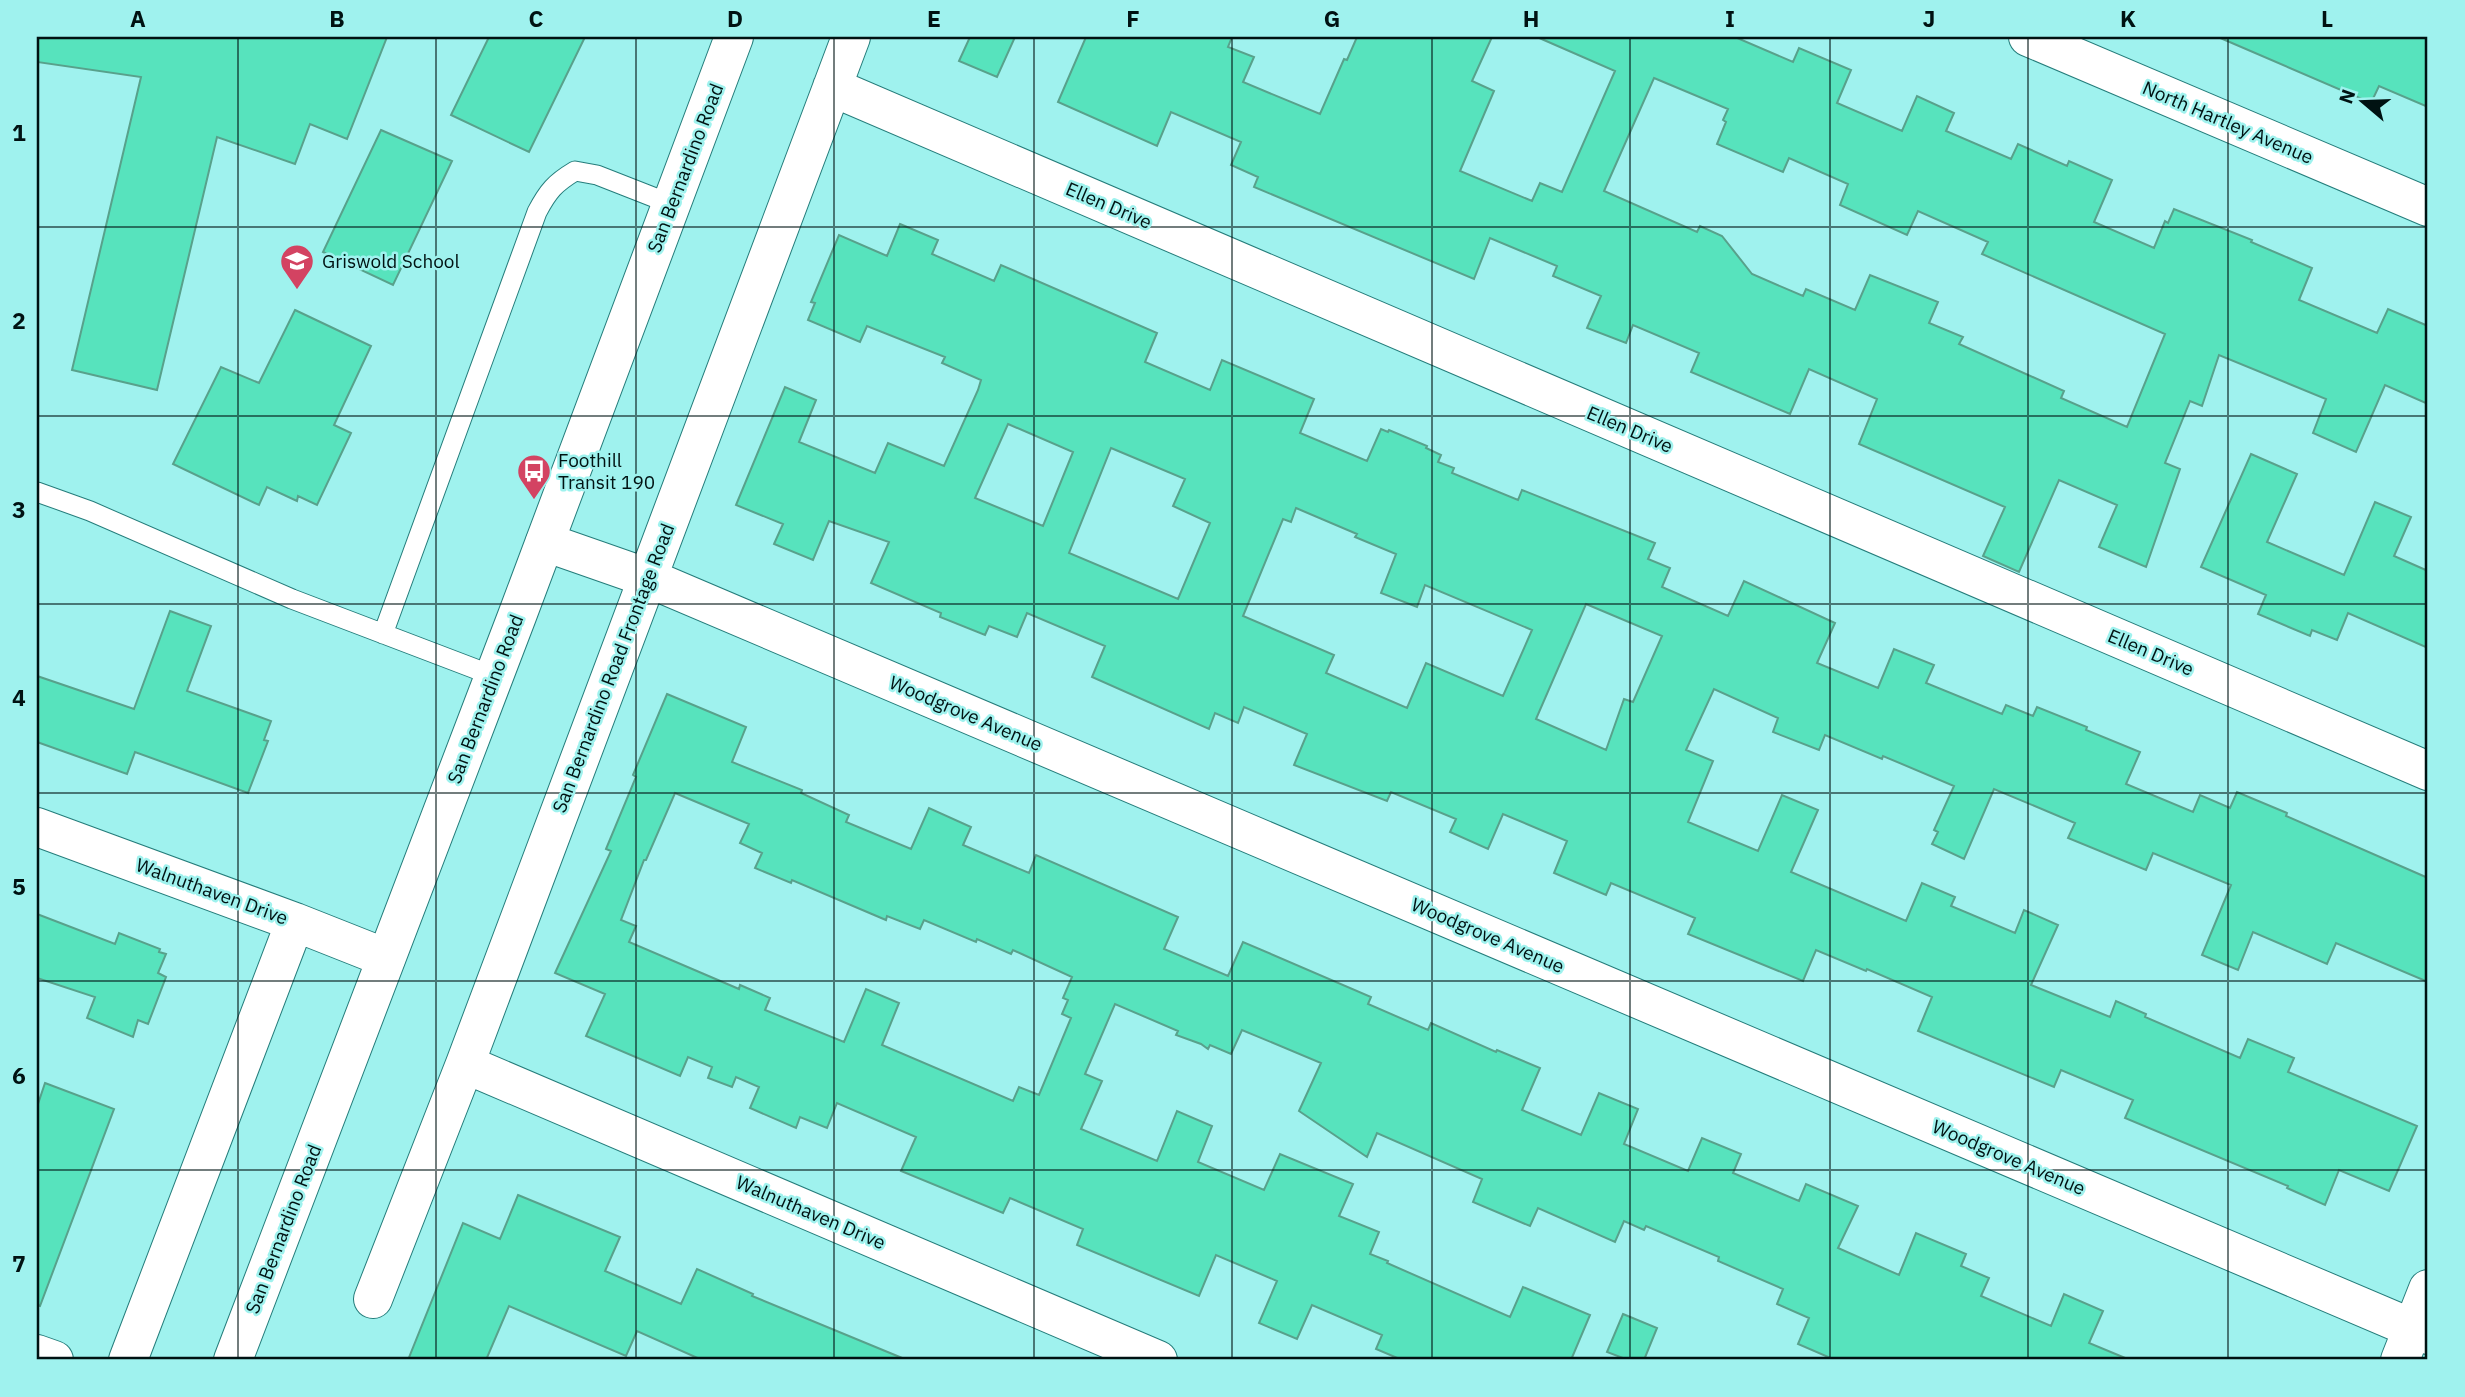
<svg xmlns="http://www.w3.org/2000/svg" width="2465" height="1397" viewBox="0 0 2465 1397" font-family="'IBM Plex Sans',sans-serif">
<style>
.building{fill:#57e3bd;stroke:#58a18b;stroke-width:2;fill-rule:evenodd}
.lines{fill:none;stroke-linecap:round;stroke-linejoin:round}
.service-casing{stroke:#257d7b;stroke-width:21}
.minor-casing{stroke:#257d7b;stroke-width:40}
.tertiary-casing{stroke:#257d7b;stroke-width:40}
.service{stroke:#fff;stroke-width:19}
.minor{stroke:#fff;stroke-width:38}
.tertiary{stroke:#fff;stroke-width:38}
.grid{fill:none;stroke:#001212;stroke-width:2;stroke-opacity:0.55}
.labels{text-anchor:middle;stroke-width:5;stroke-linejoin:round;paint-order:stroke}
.street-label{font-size:19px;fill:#001212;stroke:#9ff2ee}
.poi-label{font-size:19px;fill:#001212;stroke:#9ff2ee;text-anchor:start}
.neatline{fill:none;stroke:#001212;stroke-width:2.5}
.grid-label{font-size:23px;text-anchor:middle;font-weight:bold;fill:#001212}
</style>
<rect width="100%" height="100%" fill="#9ff2ee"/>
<path class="building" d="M 37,37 L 387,37 L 347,139 L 310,124 L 295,164 L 217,137 L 157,390 L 72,370 L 141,77 L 37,62 Z
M 489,37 L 585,37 L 529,152 L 451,115 Z
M 970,37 L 1015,37 L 997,77 L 959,61 Z
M 1086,37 L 1232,37 L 1228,47 L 1254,57 L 1243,82 L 1320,114 L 1344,59 L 1347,60 L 1357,37 L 1492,37 L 1472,81 L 1494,91 L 1460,171 L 1532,201 L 1540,183 L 1562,192 L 1615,71 L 1537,37 L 1735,37 L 1793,62 L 1799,48 L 1851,70 L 1837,103 L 1902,131 L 1917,96 L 1954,113 L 1946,131 L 2011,159 L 2018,144 L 2067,166 L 2069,161 L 2112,180 L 2094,222 L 2154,248 L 2165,221 L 2168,223 L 2174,209 L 2252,240 L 2251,242 L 2312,268 L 2299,300 L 2377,333 L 2388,309 L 2428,326 L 2428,404 L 2385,385 L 2356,452 L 2313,433 L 2326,399 L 2219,355 L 2202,406 L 2190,401 L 2165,463 L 2180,469 L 2146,567 L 2099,547 L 2117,505 L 2059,480 L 2019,572 L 1983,556 L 2005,507 L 1859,444 L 1877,399 L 1809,369 L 1790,414 L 1691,372 L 1699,353 L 1633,325 L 1626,343 L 1587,328 L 1601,296 L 1553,276 L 1557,266 L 1490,238 L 1474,279 L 1254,187 L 1258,177 L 1231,165 L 1241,142 L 1171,112 L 1157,146 L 1058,102 ZM 1654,78 L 1728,109 L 1723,120 L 1726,122 L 1717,144 L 1783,172 L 1789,158 L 1848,184 L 1840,205 L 1907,235 L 1918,211 L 1988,242 L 1982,254 L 2165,334 L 2127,427 L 2061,398 L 2064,391 L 1959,344 L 1963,337 L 1929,323 L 1938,302 L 1870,275 L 1855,310 L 1806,289 L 1803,296 L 1752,274 L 1722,236 L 1700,226 L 1697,232 L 1604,191 Z
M 2218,37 L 2428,37 L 2428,107 L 2379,86 L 2371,103 Z
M 381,130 L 452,161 L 393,285 L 323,252 Z
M 900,224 L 938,240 L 932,254 L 994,281 L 1001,265 L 1157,333 L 1145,362 L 1210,390 L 1222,360 L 1314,399 L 1300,433 L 1367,461 L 1381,429 L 1388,432 L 1389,430 L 1427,446 L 1426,448 L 1441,455 L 1438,462 L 1454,468 L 1452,473 L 1518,500 L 1522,490 L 1655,543 L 1648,559 L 1670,568 L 1662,587 L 1728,616 L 1744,581 L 1835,623 L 1817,663 L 1878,688 L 1894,649 L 1934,665 L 1926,683 L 2002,714 L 2006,705 L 2033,716 L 2037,707 L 2087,727 L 2086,730 L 2140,752 L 2126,784 L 2193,812 L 2200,795 L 2230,808 L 2237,792 L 2287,813 L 2286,816 L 2428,878 L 2428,982 L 2336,943 L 2327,964 L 2253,932 L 2238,970 L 2202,955 L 2231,885 L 2153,853 L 2146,870 L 2068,838 L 2075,823 L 1994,789 L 1964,859 L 1932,844 L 1938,832 L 1934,830 L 1954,786 L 1883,756 L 1882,759 L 1825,735 L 1819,750 L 1773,732 L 1778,718 L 1714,689 L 1686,750 L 1713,761 L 1688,822 L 1758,851 L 1782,795 L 1818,810 L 1791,872 L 1906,921 L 1922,883 L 1955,897 L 1951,906 L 2015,933 L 2024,910 L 2058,925 L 2031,985 L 2110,1017 L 2116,1001 L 2146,1014 L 2145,1017 L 2240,1058 L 2248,1039 L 2294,1058 L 2288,1072 L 2417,1126 L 2389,1191 L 2339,1170 L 2325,1205 L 2287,1188 L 2288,1186 L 2125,1118 L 2133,1100 L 2061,1070 L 2054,1087 L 1918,1031 L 1932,997 L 1867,969 L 1866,971 L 1816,950 L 1803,981 L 1688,934 L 1695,918 L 1611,883 L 1606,895 L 1554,873 L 1567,841 L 1503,814 L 1488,849 L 1450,832 L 1456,819 L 1391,792 L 1387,801 L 1294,765 L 1307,734 L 1244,707 L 1238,723 L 1215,713 L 1209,729 L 1092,677 L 1105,646 L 1027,613 L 1017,637 L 989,626 L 985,635 L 940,617 L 941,613 L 871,583 L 889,542 L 829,521 L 813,560 L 774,544 L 783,524 L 736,505 L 785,387 L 816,400 L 799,442 L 875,473 L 888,443 L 944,466 L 978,390 L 981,380 L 942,363 L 945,357 L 867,326 L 860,342 L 808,320 L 815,303 L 811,302 L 839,235 L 887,256 ZM 1008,424 L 1073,452 L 1043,526 L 975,498 ZM 1111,448 L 1185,479 L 1173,506 L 1210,523 L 1178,599 L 1069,553 ZM 1296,508 L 1357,534 L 1355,537 L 1396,554 L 1381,593 L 1417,607 L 1425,585 L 1532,630 L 1503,696 L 1426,663 L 1407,708 L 1326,673 L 1334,655 L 1243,616 L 1283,519 L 1291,522 ZM 1586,604 L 1662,636 L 1633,702 L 1624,699 L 1606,750 L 1536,719 Z
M 295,310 L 371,346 L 334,425 L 351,433 L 317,505 L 298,496 L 297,501 L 267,487 L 259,505 L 173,464 L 221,367 L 259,383 Z
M 2251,454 L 2297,474 L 2267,542 L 2344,575 L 2375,502 L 2411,517 L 2394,556 L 2428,571 L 2428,648 L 2348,613 L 2337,640 L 2312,630 L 2310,636 L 2258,614 L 2266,595 L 2201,567 Z
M 170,611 L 211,626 L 187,691 L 271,721 L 264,740 L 268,741 L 248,793 L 135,752 L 127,774 L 37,742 L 37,676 L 134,709 Z
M 667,694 L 746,727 L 732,762 L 802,790 L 801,793 L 849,815 L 846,822 L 911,849 L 929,808 L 971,827 L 963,845 L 1029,873 L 1036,855 L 1178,917 L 1164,949 L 1228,976 L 1243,942 L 1371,997 L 1368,1004 L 1428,1030 L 1431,1023 L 1496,1052 L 1497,1050 L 1540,1068 L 1522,1110 L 1581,1135 L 1599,1093 L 1638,1109 L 1624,1144 L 1688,1171 L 1702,1138 L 1741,1154 L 1733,1173 L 1799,1201 L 1806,1184 L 1858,1206 L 1838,1248 L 1899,1275 L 1916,1233 L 1966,1254 L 1961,1266 L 1989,1278 L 1981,1296 L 2051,1326 L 2064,1294 L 2103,1311 L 2089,1343 L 2130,1360 L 1835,1360 L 1798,1344 L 1809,1318 L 1777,1304 L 1783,1289 L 1718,1261 L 1719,1257 L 1646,1226 L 1644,1230 L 1624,1221 L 1615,1242 L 1538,1208 L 1530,1226 L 1473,1202 L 1482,1179 L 1377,1133 L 1367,1157 L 1299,1111 L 1321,1063 L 1242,1030 L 1231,1054 L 1210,1045 L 1208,1049 L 1201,1044 L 1176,1035 L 1178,1031 L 1115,1004 L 1085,1074 L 1102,1081 L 1081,1129 L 1157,1161 L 1177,1111 L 1212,1126 L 1198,1162 L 1264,1190 L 1280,1154 L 1353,1184 L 1339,1216 L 1379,1232 L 1370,1254 L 1388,1261 L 1387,1263 L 1510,1317 L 1523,1287 L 1590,1315 L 1571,1360 L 1402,1360 L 1376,1349 L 1382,1335 L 1312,1305 L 1297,1339 L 1259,1323 L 1277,1281 L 1216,1255 L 1199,1296 L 1077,1245 L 1083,1229 L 1010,1198 L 1003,1213 L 901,1171 L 916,1137 L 837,1103 L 827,1128 L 800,1117 L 796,1128 L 750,1108 L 759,1087 L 736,1077 L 732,1087 L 708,1078 L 712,1067 L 688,1057 L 680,1076 L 586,1036 L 605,994 L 555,973 L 611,851 L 606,849 L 636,777 L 633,775 ZM 675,793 L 749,824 L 740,843 L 762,853 L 755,868 L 791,883 L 792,880 L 886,920 L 887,916 L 920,929 L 924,920 L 976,942 L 977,939 L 1011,954 L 1013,950 L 1072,977 L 1063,998 L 1068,1000 L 1062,1014 L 1071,1018 L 1039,1095 L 1019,1087 L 1013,1101 L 882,1045 L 899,1003 L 866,989 L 844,1042 L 765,1010 L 770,998 L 740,985 L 739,989 L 629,942 L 636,926 L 621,920 L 644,860 L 646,860 Z
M 37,914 L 115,944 L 119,933 L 160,949 L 159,952 L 166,954 L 158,973 L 166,977 L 148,1024 L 138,1020 L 133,1037 L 87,1018 L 95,997 L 37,978 Z
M 45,1083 L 114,1109 L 40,1306 L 37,1305 L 37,1107 Z
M 518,1195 L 620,1237 L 605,1271 L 681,1304 L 697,1269 L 753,1294 L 752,1296 L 907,1360 L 702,1360 L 637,1331 L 626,1356 L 509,1306 L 486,1360 L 408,1360 L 463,1223 L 500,1239 Z
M 1623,1314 L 1657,1328 L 1644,1360 L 1628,1360 L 1607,1352 Z"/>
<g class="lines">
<g class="service-casing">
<path id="service" d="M 37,492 L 90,511 L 292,599 L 494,676
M 383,634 L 537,212 C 548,191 555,183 575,171 L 597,175 L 671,204"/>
</g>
<g class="minor-casing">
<path id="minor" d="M 2028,37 L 2428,207
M 832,87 L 2428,771
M 545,542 L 648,578 L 2428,1335
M 37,827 L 295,922 L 386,958
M 465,1064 L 1158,1360
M 373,1299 L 465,1064 L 851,37
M 37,1354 L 54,1360
M 128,1360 L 295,922
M 2400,1360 L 2428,1289"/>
</g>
<g class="tertiary-casing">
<path id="tertiary" d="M 233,1360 L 517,616 L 734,37"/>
</g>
<use href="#service" class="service"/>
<use href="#minor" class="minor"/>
<use href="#tertiary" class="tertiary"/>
</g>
<path class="grid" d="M 238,37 L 238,1360M 436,37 L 436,1360M 636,37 L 636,1360M 834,37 L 834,1360M 1034,37 L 1034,1360M 1232,37 L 1232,1360M 1432,37 L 1432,1360M 1630,37 L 1630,1360M 1830,37 L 1830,1360M 2028,37 L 2028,1360M 2228,37 L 2228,1360M 37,227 L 2428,227M 37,416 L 2428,416M 37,604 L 2428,604M 37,793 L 2428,793M 37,981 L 2428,981M 37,1170 L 2428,1170"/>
<defs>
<g id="school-pin" transform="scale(1.75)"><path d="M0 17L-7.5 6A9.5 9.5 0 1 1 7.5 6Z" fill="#d34362" stroke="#9ff2ee"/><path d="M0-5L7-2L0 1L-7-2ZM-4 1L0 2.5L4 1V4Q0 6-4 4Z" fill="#fff"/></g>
<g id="bus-pin" transform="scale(1.75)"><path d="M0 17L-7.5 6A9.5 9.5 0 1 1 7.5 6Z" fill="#d34362" stroke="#9ff2ee"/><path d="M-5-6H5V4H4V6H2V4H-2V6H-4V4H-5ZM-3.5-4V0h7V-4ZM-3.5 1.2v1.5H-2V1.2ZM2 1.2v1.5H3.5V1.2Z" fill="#fff"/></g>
</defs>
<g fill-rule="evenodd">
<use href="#school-pin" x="297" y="261"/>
<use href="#bus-pin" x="534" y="471"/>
</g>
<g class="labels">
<g class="street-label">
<text transform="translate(2228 122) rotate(23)" y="7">North Hartley Avenue</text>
<text transform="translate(685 168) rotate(-69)" y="7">San Bernardino Road</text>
<text transform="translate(1109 205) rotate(23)" y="7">Ellen Drive</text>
<text transform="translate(1630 429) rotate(23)" y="7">Ellen Drive</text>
<text transform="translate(2151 652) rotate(23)" y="7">Ellen Drive</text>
<text transform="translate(613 668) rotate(-69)" y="7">San Bernardino Road Frontage Road</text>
<text transform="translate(485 699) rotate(-69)" y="7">San Bernardino Road</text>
<text transform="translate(966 713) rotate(23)" y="7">Woodgrove Avenue</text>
<text transform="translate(212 891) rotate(20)" y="7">Walnuthaven Drive</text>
<text transform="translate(1488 935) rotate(23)" y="7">Woodgrove Avenue</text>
<text transform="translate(2009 1157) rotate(23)" y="7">Woodgrove Avenue</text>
<text transform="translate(811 1212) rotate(23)" y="7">Walnuthaven Drive</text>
<text transform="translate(283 1229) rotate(-69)" y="7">San Bernardino Road</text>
</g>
<g class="poi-label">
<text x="322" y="268">Griswold School</text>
<text x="558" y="467">Foothill<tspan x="558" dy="22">Transit 190</tspan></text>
</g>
</g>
<rect width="2465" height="1397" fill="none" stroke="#9ff2ee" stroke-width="77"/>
<g transform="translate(2363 102) rotate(289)" stroke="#9ff2ee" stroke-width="5" paint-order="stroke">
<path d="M0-5L12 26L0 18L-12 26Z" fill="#001212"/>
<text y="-10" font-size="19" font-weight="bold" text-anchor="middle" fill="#001212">N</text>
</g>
<rect x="38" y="38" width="2388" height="1320" class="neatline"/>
<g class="grid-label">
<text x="138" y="27">A</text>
<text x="337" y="27">B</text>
<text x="536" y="27">C</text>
<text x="735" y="27">D</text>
<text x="934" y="27">E</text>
<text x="1133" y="27">F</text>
<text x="1332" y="27">G</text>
<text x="1531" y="27">H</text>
<text x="1730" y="27">I</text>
<text x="1929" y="27">J</text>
<text x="2128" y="27">K</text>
<text x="2327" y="27">L</text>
<text x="19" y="141">1</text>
<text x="19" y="329">2</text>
<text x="19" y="518">3</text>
<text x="19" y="706">4</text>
<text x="19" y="895">5</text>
<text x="19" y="1084">6</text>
<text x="19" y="1272">7</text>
</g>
</svg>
